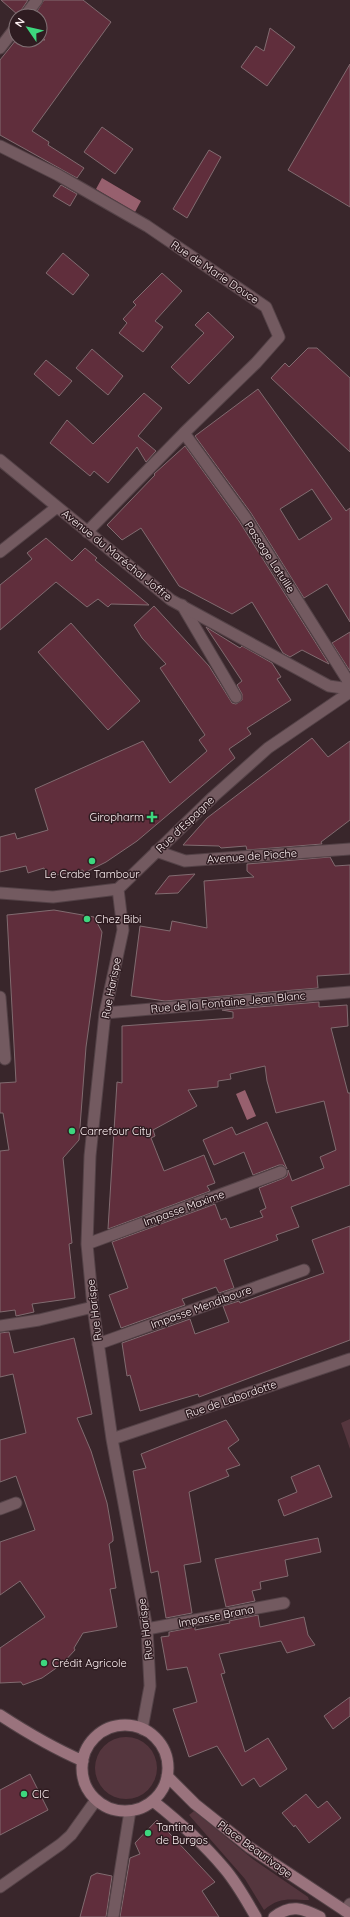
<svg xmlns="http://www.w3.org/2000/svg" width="350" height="1917" viewBox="0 0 350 1917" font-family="Quicksand,sans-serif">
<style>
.green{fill:#55363e}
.water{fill:#97606e}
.building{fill:#602e3c;stroke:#816b70;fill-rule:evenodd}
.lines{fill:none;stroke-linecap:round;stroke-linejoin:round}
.pedestrian-casing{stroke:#544247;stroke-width:13}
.minor-casing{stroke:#544247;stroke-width:13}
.secondary-casing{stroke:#544247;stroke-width:13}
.pedestrian{stroke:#735a60;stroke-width:11}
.minor{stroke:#735a60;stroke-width:11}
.secondary{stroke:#9a737d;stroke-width:11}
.poi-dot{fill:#3dd77e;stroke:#2f1c21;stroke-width:1.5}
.labels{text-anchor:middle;stroke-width:3;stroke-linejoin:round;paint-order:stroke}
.street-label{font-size:11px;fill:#fdf0f2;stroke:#2f1c21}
.poi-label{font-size:11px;fill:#fdf0f2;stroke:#2f1c21;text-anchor:start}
</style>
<rect width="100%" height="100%" fill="#39262b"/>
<path class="green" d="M 350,1419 L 350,1449 L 341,1423 Z
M95 1768a31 31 0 1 1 62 0a31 31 0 1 1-62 0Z
M 194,1811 L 254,1860 L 308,1897 L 309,1900 C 290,1900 280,1896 264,1910 L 245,1879 L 189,1815 Z"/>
<path class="water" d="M 102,178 L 141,201 L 135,212 L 96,189 Z
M 245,1090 L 256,1116 L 247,1120 L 236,1094 Z"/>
<path class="building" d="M 1,0 L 28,0 L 18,15 Z
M 44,0 L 83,0 L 111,22 L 32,131 L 49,142 L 48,145 L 84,168 L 77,178 L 0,135 L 0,60 L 16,40 L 45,40 L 40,35 L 40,16 L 34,16 Z
M 270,28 L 295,47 L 267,86 L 241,67 L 256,46 L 264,51 Z
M 350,64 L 350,207 L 288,170 Z
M 102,127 L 133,149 L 115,174 L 84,152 Z
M 209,150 L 221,157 L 187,218 L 173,209 Z
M 61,185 L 77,194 L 70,206 L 53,196 Z
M 63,253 L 89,275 L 73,295 L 46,273 Z
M 162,273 L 182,291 L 155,321 L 163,327 L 143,352 L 119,333 L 127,323 L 123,319 L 136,305 L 133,302 Z
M 208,312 L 234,337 L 189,384 L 171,367 L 204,333 L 195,325 Z
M 308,348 L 317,348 L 350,378 L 350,452 L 271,378 L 285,363 L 289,367 Z
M 92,349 L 123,376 L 108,395 L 76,368 Z
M 46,360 L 72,381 L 59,396 L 34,374 Z
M 258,389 L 346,511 L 350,508 L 350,622 L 327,584 L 304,598 L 251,513 L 195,436 ZM 312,489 L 332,519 L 299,540 L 280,509 Z
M 144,393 L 162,408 L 138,436 L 156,451 L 146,462 L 137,447 L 108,483 L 94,471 L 90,476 L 50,443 L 67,420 L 93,444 Z
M 185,446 L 239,521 L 329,664 L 302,650 L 290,657 L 283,653 L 252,602 L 232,614 L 179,586 L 141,528 L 122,540 L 107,525 L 155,475 L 154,474 Z
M 46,538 L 72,561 L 85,548 L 97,558 L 95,560 L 149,605 L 111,604 L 108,607 L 98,599 L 87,607 L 56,582 L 0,630 L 0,585 L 32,559 L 27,553 Z
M 154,606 L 209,666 L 232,703 L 236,704 L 242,700 L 242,694 L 237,685 L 242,681 L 206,627 L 240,648 L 242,646 L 272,663 L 281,677 L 277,679 L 291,700 L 247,728 L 251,734 L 229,749 L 235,758 L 137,841 L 106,862 L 84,873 L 83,870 L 46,877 L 44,868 L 28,873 L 26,866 L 0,872 L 0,837 L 15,833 L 17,839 L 48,830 L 35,789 L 143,741 L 170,783 L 207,751 L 199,740 L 205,735 L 160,668 L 166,664 L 142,638 L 134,625 Z
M 71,623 L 140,701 L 108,730 L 38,652 Z
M 350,632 L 350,671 L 332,643 Z
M 312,738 L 328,757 L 350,741 L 350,820 L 321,842 L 322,844 L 247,850 L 246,846 L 221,848 L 219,846 L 183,845 L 207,818 Z
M 330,857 L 335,866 L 350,865 L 350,974 L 317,976 L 318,988 L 165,1001 L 131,996 L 140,926 L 170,931 L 172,921 L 207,928 L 204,881 L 254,877 L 247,871 L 247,864 Z
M 195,874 L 178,893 L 155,894 L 169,876 Z
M 54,910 L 94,917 L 102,932 L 86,1047 L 79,1140 L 63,1158 L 72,1243 L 69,1244 L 75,1298 L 32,1304 L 34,1312 L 16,1316 L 15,1310 L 0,1312 L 0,1151 L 9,1150 L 3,1113 L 0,1113 L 0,1083 L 16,1082 L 7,915 Z
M 319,1002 L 319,1007 L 347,1005 L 348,1026 L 331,1028 L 348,1093 L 350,1093 L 350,1185 L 291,1207 L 299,1227 L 276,1235 L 278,1240 L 224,1260 L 234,1288 L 219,1293 L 216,1287 L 182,1299 L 185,1305 L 121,1328 L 109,1295 L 128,1288 L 112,1242 L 215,1204 L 221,1220 L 226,1218 L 230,1228 L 263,1217 L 260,1211 L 266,1208 L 259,1188 L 284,1178 L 287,1176 L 288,1170 L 292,1181 L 324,1168 L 320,1157 L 336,1150 L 324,1101 L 276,1113 L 267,1081 L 265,1066 L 230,1074 L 231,1079 L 218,1081 L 218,1087 L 188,1090 L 197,1106 L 153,1130 L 155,1136 L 151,1138 L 164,1171 L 204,1155 L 215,1183 L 207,1186 L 210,1191 L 108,1229 L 117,1082 L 122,1083 L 122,1026 L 233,1018 L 233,1012 L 222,1010 Z
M 267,1122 L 287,1169 L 283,1165 L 279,1165 L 253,1175 L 244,1152 L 214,1165 L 203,1140 L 232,1127 L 236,1135 Z
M 350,1226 L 350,1340 L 199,1397 L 198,1394 L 140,1411 L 130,1375 L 127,1376 L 122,1343 L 190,1319 L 195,1334 L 229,1322 L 223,1306 L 239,1301 L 240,1303 L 324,1273 L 312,1240 Z
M 9,1332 L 14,1353 L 74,1338 L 92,1414 L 77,1418 L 91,1451 L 107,1503 L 113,1537 L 113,1541 L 109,1544 L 116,1588 L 110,1589 L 117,1627 L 83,1633 L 74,1648 L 75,1650 L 62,1664 L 42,1678 L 23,1685 L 21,1682 L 0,1683 L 0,1648 L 45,1617 L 20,1581 L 0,1595 L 0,1542 L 35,1530 L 16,1476 L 0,1482 L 0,1440 L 26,1433 L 13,1374 L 0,1377 L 0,1333 Z
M 226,1420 L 239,1440 L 228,1448 L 240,1465 L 226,1470 L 229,1476 L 189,1492 L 201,1562 L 184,1565 L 192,1613 L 166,1618 L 158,1571 L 151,1573 L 133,1471 L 146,1468 L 141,1454 Z
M 319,1465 L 332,1497 L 284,1516 L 278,1500 L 297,1492 L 291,1477 Z
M 318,1538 L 321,1552 L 285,1560 L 288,1576 L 260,1582 L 261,1589 L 252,1591 L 255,1601 L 226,1607 L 215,1559 Z
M 258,1615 L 260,1627 L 304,1617 L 308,1635 L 315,1645 L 287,1653 L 281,1641 L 219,1654 L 225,1673 L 221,1674 L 245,1752 L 268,1738 L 287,1769 L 260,1787 L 254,1778 L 242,1786 L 217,1746 L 189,1757 L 173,1709 L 197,1702 L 187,1667 L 167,1670 L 161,1637 L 169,1636 L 169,1632 L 195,1627 L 195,1630 L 230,1623 L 229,1621 Z
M 350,1697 L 350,1716 L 333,1729 L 324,1716 Z
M 30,1774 L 48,1810 L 0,1835 L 0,1790 Z
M 306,1794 L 318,1808 L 327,1801 L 341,1818 L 309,1843 L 295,1825 L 294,1827 L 282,1813 Z
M 157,1820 L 215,1882 L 202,1891 L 219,1917 L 120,1917 L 130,1858 L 140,1854 L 135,1843 Z
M 97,1873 L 112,1876 L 106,1917 L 80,1917 L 91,1876 Z"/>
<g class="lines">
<g class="pedestrian-casing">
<path id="pedestrian" d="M 182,605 L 236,697"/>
</g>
<g class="minor-casing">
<path id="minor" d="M 25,16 L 37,0
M 0,48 L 16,27
M 0,146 L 58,175 L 147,226 L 266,307 L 279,337 L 256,363 L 184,433 L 87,532
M 184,433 L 245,517 L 350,684
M 0,460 L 171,600 L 329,686 L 350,689
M 0,552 L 57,507
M 156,851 L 185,861 L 350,849
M 118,889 L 123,930 L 105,1013 L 90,1156 L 87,1244 L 93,1307 L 112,1439 L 147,1629 L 150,1686 L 142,1729
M 0,893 L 53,897 L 118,889 L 213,797 L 268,748 L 350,692
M 0,997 L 5,1059
M 105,1013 L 350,992
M 87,1244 L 281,1172
M 0,1326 L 39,1320 L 93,1307
M 98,1344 L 304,1270
M 112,1439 L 350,1359
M 0,1509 L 16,1503
M 147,1629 L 284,1603
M 0,1887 L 61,1844 L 71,1835 L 96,1800
M 345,1911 L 350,1904
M 113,1917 L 130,1811"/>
</g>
<g class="secondary-casing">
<path id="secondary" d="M 0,1715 C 26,1732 53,1748 83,1761
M82 1768a43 43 0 1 1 86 0a43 43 0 1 1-86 0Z
M 167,1776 L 195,1804 L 249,1847 L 350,1914
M 153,1801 C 177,1820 204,1844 224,1868 C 237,1883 246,1900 256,1917
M 274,1917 C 291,1904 302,1908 320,1917"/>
</g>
<use href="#pedestrian" class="pedestrian"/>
<use href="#minor" class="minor"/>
<use href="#secondary" class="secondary"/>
</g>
<g class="poi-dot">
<path d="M150 811h4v4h4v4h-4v4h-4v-4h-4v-4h4z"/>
<circle cx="92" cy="861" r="4"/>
<circle cx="87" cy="919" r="4"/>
<circle cx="72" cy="1131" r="4"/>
<circle cx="44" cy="1663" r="4"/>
<circle cx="24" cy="1794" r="4"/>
<circle cx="148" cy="1833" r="4"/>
</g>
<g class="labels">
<g class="street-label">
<text transform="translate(215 272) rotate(34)" y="4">Rue de Marie Douce</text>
<text transform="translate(117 555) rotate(39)" y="4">Avenue du Maréchal Joffre</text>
<text transform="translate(270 557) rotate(57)" y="4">Passage Latuille</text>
<text transform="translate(185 824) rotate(-44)" y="4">Rue d'Espagne</text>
<text transform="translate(252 856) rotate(-4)" y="4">Avenue de Pioche</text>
<text transform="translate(111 988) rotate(-79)" y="4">Rue Harispe</text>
<text transform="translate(228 1002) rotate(-5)" y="4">Rue de la Fontaine Jean Blanc</text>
<text transform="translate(184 1208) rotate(-20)" y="4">Impasse Maxime</text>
<text transform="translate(201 1307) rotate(-20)" y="4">Impasse Mendiboure</text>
<text transform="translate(94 1310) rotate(-97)" y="4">Rue Harispe</text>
<text transform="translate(231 1399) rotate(-19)" y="4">Rue de Labordotte</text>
<text transform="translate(216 1616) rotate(-11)" y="4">Impasse Brana</text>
<text transform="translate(145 1629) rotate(-97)" y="4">Rue Harispe</text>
<text transform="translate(255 1849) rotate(36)" y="4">Place Beaurivage</text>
</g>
<g class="poi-label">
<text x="144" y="821" text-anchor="end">Giropharm</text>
<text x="92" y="878" text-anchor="middle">Le Crabe Tambour</text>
<text x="95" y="923">Chez Bibi</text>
<text x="80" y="1135">Carrefour City</text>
<text x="52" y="1667">Crédit Agricole</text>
<text x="32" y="1798">CIC</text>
<text x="156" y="1831">Tantina<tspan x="156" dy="13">de Burgos</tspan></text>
</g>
</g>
<g transform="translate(28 28) rotate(304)"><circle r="19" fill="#2f1c21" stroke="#817175"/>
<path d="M0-3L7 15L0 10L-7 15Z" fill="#3dd77e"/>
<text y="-6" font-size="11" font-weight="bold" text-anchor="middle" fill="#fdf0f2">N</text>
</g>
</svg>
